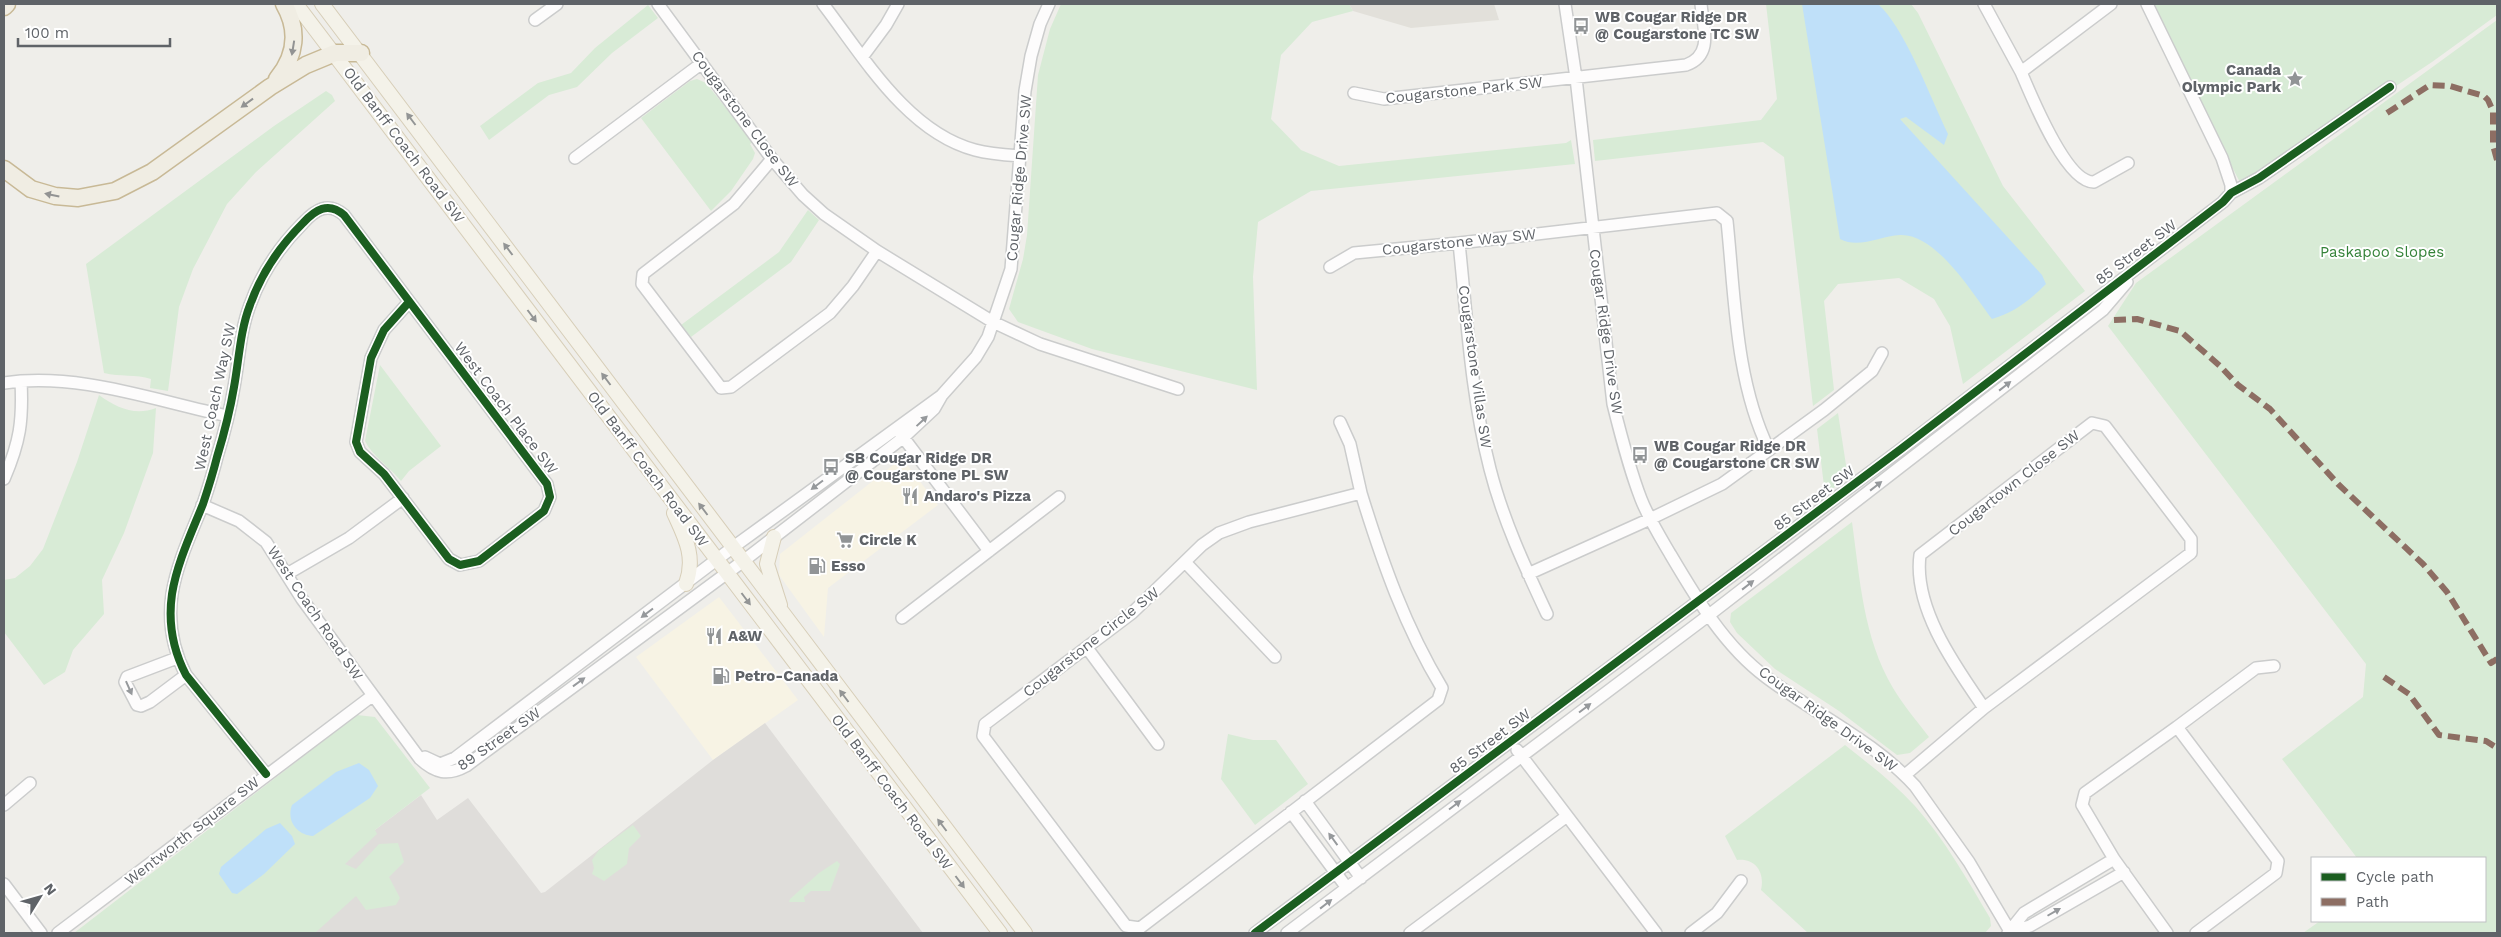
<svg xmlns="http://www.w3.org/2000/svg" width="2501" height="937" viewBox="0 0 2501 937" font-family="'Work Sans',sans-serif">
<style>
.commercial{fill:#f7f3e4}
.industrial{fill:#dfddda}
.education{fill:#e2e0da}
.green{fill:#d8ebd6}
.water{fill:#bfe0f9}
.lines{fill:none;stroke-linecap:round;stroke-linejoin:round}
.minor-casing{stroke:#cbcccc;stroke-width:14}
.major-casing{stroke:#d7ceb8;stroke-width:16}
.highway-casing{stroke:#c8b996;stroke-width:19}
.minor{stroke:#fdfcfc;stroke-width:11}
.major{stroke:#f4f2e9;stroke-width:14}
.highway{stroke:#f0ede3;stroke-width:16}
.quiet{stroke:#8d6e63;stroke-width:6;stroke-dasharray:12 6;stroke-linecap:butt}
.cycleway-casing{stroke:#fff;stroke-width:11}
.cycleway{stroke:#1b5e20;stroke-width:8}
.oneway{fill:#929393}
.oneway2{fill:#939595}
.oneway3{fill:#96999c}
.labels{text-anchor:middle;stroke-width:4;stroke-linejoin:round;paint-order:stroke}
.poi-label{font-size:15px;font-weight:bold;fill:#5f6368;stroke:#fff;text-anchor:start}
.street-label{font-size:15px;fill:#5f6368;stroke:#fff}
.park-label{font-size:15px;fill:#348238;stroke:#fff}
</style>
<rect width="100%" height="100%" fill="#efeeea"/>
<path class="commercial" d="M 902,458 L 938,505 L 828,588 L 824,637 L 779,575 L 780,554 Z
M 719,597 L 798,700 L 713,760 L 636,657 Z"/>
<path class="industrial" d="M 765,723 L 923,933 L 239,933 L 421,795 L 437,820 L 468,798 L 541,893 L 545,892 L 713,760 Z"/>
<path class="education" d="M 1349,4 L 1494,4 L 1499,20 L 1411,28 L 1353,11 Z"/>
<path class="green" d="M 1061,4 L 1349,4 L 1353,11 L 1312,22 L 1281,55 L 1271,119 L 1301,150 L 1339,166 L 1566,143 L 1571,140 L 1575,164 L 1311,191 L 1258,222 L 1253,277 L 1257,390 L 1092,349 L 1018,322 L 1009,309 L 1023,259 L 1027,235 L 1038,75 L 1050,29 Z
M 1766,4 L 1911,4 L 1918,13 L 2003,186 L 2085,291 L 1963,384 L 1950,326 L 1934,299 L 1899,278 L 1838,284 L 1824,301 L 1834,390 L 1813,406 L 1784,157 L 1763,142 L 1595,161 L 1593,140 L 1761,120 L 1777,99 Z
M 2147,4 L 2497,4 L 2497,15 L 2432,62 L 2243,188 Z
M 648,5 L 658,18 L 612,53 L 577,87 L 549,95 L 489,140 L 480,126 L 538,83 L 571,73 L 595,48 Z
M 2497,20 L 2497,933 L 2303,933 L 2320,921 L 2485,921 L 2485,858 L 2357,858 L 2282,759 L 2363,697 L 2366,664 L 2108,326 L 2136,283 Z
M 697,79 L 706,83 L 753,142 L 750,144 L 755,153 L 753,159 L 731,191 L 711,211 L 641,118 L 690,81 Z
M 326,91 L 332,95 L 335,101 L 256,172 L 227,204 L 193,269 L 179,307 L 168,391 L 150,388 L 151,379 C 136,374 120,377 104,373 L 86,264 L 274,126 Z
M 808,210 L 819,220 L 791,262 L 691,337 L 681,325 L 779,252 Z
M 380,365 L 441,446 L 409,471 L 401,481 C 390,467 372,456 365,441 Z
M 99,395 C 117,408 135,416 156,408 L 153,453 L 124,533 L 102,580 L 104,614 L 73,650 L 65,672 L 44,685 L 4,632 L 4,580 L 15,578 L 30,566 L 43,549 L 77,462 Z
M 1838,413 L 1848,478 L 1825,494 L 1817,429 Z
M 1852,522 C 1860,579 1863,637 1893,688 C 1903,705 1917,721 1929,737 L 1910,753 L 1897,755 L 1839,711 L 1775,669 L 1737,633 L 1730,622 L 1731,613 Z
M 357,715 L 375,717 L 430,788 L 375,830 L 377,834 L 345,864 L 356,869 L 379,844 L 398,843 L 404,862 L 389,877 L 400,898 L 396,905 L 366,910 L 356,896 L 315,933 L 74,933 Z
M 1228,734 L 1253,740 L 1276,740 L 1308,784 L 1255,825 L 1221,779 Z
M 1845,745 C 1869,764 1894,783 1915,806 C 1945,840 1967,879 1990,918 L 1991,926 L 1985,933 L 1808,933 L 1761,890 C 1765,873 1756,858 1737,860 L 1725,836 Z
M 633,825 L 641,836 L 629,848 L 627,864 L 604,881 L 592,874 L 594,868 L 592,860 L 599,850 Z
M 837,861 L 840,864 L 830,891 L 811,891 L 804,897 L 805,902 L 789,902 L 790,899 L 819,873 Z"/>
<path class="water" d="M 1802,4 L 1878,4 C 1905,28 1931,99 1948,134 L 1944,145 L 1906,117 L 1900,119 L 2042,275 L 2046,284 C 2030,300 2014,313 1992,319 C 1973,294 1936,233 1900,235 C 1880,236 1859,249 1840,239 Z
M 359,763 L 369,770 L 378,786 L 370,798 L 313,836 C 297,835 286,821 292,805 L 336,772 Z
M 280,823 L 292,836 L 295,844 L 264,874 L 237,894 L 232,893 L 219,874 L 221,867 L 266,829 Z"/>
<g class="lines">
<g class="minor-casing">
<path id="minor" d="M 658,4 L 772,159 L 803,195 L 824,214 L 877,251 L 993,322 L 1040,344 L 1178,389
M 823,4 C 863,56 907,132 975,150 C 990,154 1005,155 1021,156
M 1565,4 L 1576,78 L 1613,404 C 1621,436 1629,468 1641,499 C 1648,517 1659,535 1669,552 C 1695,596 1724,646 1766,677 C 1815,714 1874,741 1915,786 L 1969,862 L 2011,933
M 1984,4 L 2021,72 L 2111,4
M 2147,4 L 2222,158 L 2231,185 L 2231,193
M 535,20 L 557,4
M 863,56 L 886,25 L 898,4
M 2021,72 C 2031,95 2066,183 2094,182 L 2128,163
M 1354,93 L 1384,99 L 1686,65 C 1714,55 1703,27 1701,4
M 575,158 L 702,63
M 772,159 L 734,204 L 643,274 L 642,284 L 721,388 L 731,387 L 830,313 L 853,286 L 877,251
M 1459,243 C 1467,319 1471,395 1490,469 C 1503,520 1525,567 1547,614
M 1330,267 L 1354,253 L 1459,243 L 1717,213 L 1727,221 C 1735,297 1735,380 1769,450
M 4,383 C 79,372 155,401 228,416
M 1340,422 L 1350,444 L 1361,493
M 900,433 L 989,551
M 4,479 C 20,442 23,421 21,381
M 1361,493 C 1382,561 1405,627 1442,688 L 1438,700 L 1140,928 L 1126,926 L 983,736 L 985,724 L 1132,613 L 1202,545 L 1219,533 L 1249,522 Z
M 202,505 L 239,521 L 266,542 L 302,599 L 420,759 C 435,773 448,776 466,766 L 742,562 L 904,437 L 934,409 L 942,395 L 976,357 L 988,337 L 1011,269 L 1025,91 L 1031,56 L 1040,24 L 1049,4
M 1185,562 L 1275,657
M 287,574 L 349,538 L 403,498
M 1528,574 L 1650,519 L 1722,484 L 1824,410 L 1872,371 L 1882,353
M 902,618 L 1059,497
M 1087,648 L 1158,744
M 177,658 L 127,677 L 125,682 L 137,705 L 141,706 L 150,702 L 186,675
M 2177,727 L 2256,668 L 2274,666
M 1517,750 L 1656,933
M 425,757 L 440,764 L 455,758 L 732,548 L 941,396
M 266,774 L 186,675 C 173,650 168,622 172,594 C 177,563 191,534 203,504 C 208,489 213,473 217,457 C 224,434 230,411 234,387 C 239,360 240,331 250,305 C 261,274 279,247 303,223 C 315,210 328,201 344,215 L 547,484 L 550,497 L 544,511 L 479,561 L 460,565 L 449,559 L 384,474 L 360,452 L 356,442 L 371,358 L 384,330 L 409,302
M 1905,775 L 1984,708 L 2191,553 L 2191,539 L 2105,426 L 2092,423 L 1920,555 C 1913,608 1955,666 1984,708
M 1305,801 L 1361,878
M 4,805 L 30,783
M 1291,812 L 1347,888
M 4,884 L 41,933
M 2010,932 L 2030,926 L 2124,872
M 58,933 L 372,696
M 1255,933 L 1901,449 L 2223,202 L 2231,193 L 2259,178 L 2390,87
M 1287,933 L 1709,615 L 2103,310 L 2127,282
M 1410,933 L 1567,816
M 1691,933 L 1717,913 L 1741,881
M 2008,933 L 2024,913 L 2114,859
M 2167,933 L 2114,859 L 2082,805 L 2085,793 L 2177,727 L 2278,861 L 2276,873 L 2196,933"/>
</g>
<g class="major-casing">
<path id="major" d="M 296,4 L 1000,933
M 322,4 L 1025,933
M 674,513 C 685,537 696,557 686,584
M 774,537 L 767,564 L 780,605"/>
</g>
<g class="highway-casing">
<path id="highway" d="M 4,7 L 7,4
M 277,79 C 296,56 299,30 284,4
M 4,169 L 31,189 L 55,196 L 78,198 L 115,191 L 152,172 L 270,87 L 306,65 L 335,53 L 361,53"/>
</g>
<use href="#minor" class="minor"/>
<use href="#major" class="major"/>
<use href="#highway" class="highway"/>
<path class="quiet" d="M 2387,113 L 2430,85 L 2450,86 L 2484,96 L 2488,100 L 2493,111 L 2493,145 L 2497,160
M 2114,320 L 2137,319 L 2180,331 L 2220,366 L 2238,385 L 2270,409 L 2338,484 L 2423,564 L 2447,592 L 2491,663 L 2497,659
M 2384,677 L 2409,694 L 2439,735 L 2486,741 L 2497,748"/>
<g class="cycleway-casing">
<path id="cycleway" d="M 266,774 L 186,675 C 173,650 168,622 172,594 C 177,563 191,534 203,504 C 208,489 213,473 217,457 C 224,434 230,411 234,387 C 239,360 240,331 250,305 C 261,274 279,247 303,223 C 315,210 328,201 344,215 L 547,484 L 550,497 L 544,511 L 479,561 L 460,565 L 449,559 L 384,474 L 360,452 L 356,442 L 371,358 L 384,330 L 409,302
M 1255,933 L 1901,449 L 2223,202 L 2231,193 L 2259,178 L 2390,87"/>
</g>
<use href="#cycleway" class="cycleway"/>
</g>
<defs><path id="oneway-solid" d="M-6-.8H1V-3.2L6.5 0L1 3.2V.8H-6Z" transform="scale(1.25)"/></defs>
<g class="oneway">
<use href="#oneway-solid" transform="translate(293 48) rotate(99)"/>
<use href="#oneway-solid" transform="translate(247 103) rotate(144)"/>
<use href="#oneway-solid" transform="translate(52 195) rotate(-168)"/>
</g>
<g class="oneway2">
<use href="#oneway-solid" transform="translate(411 119) rotate(-127)"/>
<use href="#oneway-solid" transform="translate(508 249) rotate(-127)"/>
<use href="#oneway-solid" transform="translate(532 316) rotate(53)"/>
<use href="#oneway-solid" transform="translate(606 379) rotate(-127)"/>
<use href="#oneway-solid" transform="translate(703 509) rotate(-127)"/>
<use href="#oneway-solid" transform="translate(746 599) rotate(53)"/>
<use href="#oneway-solid" transform="translate(844 696) rotate(-127)"/>
<use href="#oneway-solid" transform="translate(942 825) rotate(-127)"/>
<use href="#oneway-solid" transform="translate(960 882) rotate(53)"/>
</g>
<g class="oneway3">
<use href="#oneway-solid" transform="translate(2005 386) rotate(-38)"/>
<use href="#oneway-solid" transform="translate(922 421) rotate(-43)"/>
<use href="#oneway-solid" transform="translate(817 485) rotate(143)"/>
<use href="#oneway-solid" transform="translate(1876 486) rotate(-38)"/>
<use href="#oneway-solid" transform="translate(1748 585) rotate(-38)"/>
<use href="#oneway-solid" transform="translate(647 613) rotate(143)"/>
<use href="#oneway-solid" transform="translate(579 682) rotate(-36)"/>
<use href="#oneway-solid" transform="translate(129 688) rotate(66)"/>
<use href="#oneway-solid" transform="translate(1585 708) rotate(-37)"/>
<use href="#oneway-solid" transform="translate(1455 805) rotate(-37)"/>
<use href="#oneway-solid" transform="translate(1333 839) rotate(-126)"/>
<use href="#oneway-solid" transform="translate(1326 904) rotate(-38)"/>
<use href="#oneway-solid" transform="translate(2054 912) rotate(-30)"/>
</g>
<defs>
<g id="bus-bare" transform="scale(1.35)"><path d="M-5-6H5V4H4V6H2V4H-2V6H-4V4H-5ZM-3.5-4V0h7V-4ZM-3.5 1.2v1.5H-2V1.2ZM2 1.2v1.5H3.5V1.2Z" fill="#919496" stroke="#fff" stroke-width="2.5" paint-order="stroke"/></g>
<g id="sight-bare" transform="scale(1.35)"><path d="M0-6L1.8-2.2L6-1.7L2.9 1.2L3.7 5.4L0 3.3L-3.7 5.4L-2.9 1.2L-6-1.7L-1.8-2.2Z" fill="#919496" stroke="#fff" stroke-width="2.5" paint-order="stroke"/></g>
<g id="restaurant-bare" transform="scale(1.35)"><path d="M-5-6h1v4h1v-4h1v4h1v-4h1v5L-1.5 .5V6h-2V.5L-5-1ZM5-6V6H3V1.5H1.5Q1.5-4 5-6Z" fill="#919496" stroke="#fff" stroke-width="2.5" paint-order="stroke"/></g>
<g id="supermarket-bare" transform="scale(1.35)"><path d="M-6-5.5h2.5l.6 2H6L4.5 2H-2.5L-4.4-4H-6ZM-1.5 3.2a1.3 1.3 0 1 0 .1 0ZM3 3.2a1.3 1.3 0 1 0 .1 0Z" fill="#919496" stroke="#fff" stroke-width="2.5" paint-order="stroke"/></g>
<g id="fuel-bare" transform="scale(1.35)"><path d="M-5.5-6h7V0h2V4h1.3V-2.5L3-4.5l.8-.8L6-3V5H2.5V1h-1V6h-7ZM-4.2-4.7v3.2H.2V-4.7Z" fill="#919496" stroke="#fff" stroke-width="2.5" paint-order="stroke"/></g>
</defs>
<g fill-rule="evenodd">
<use href="#bus-bare" x="1581" y="26"/>
<use href="#sight-bare" x="2295" y="79"/>
<use href="#bus-bare" x="1640" y="455"/>
<use href="#bus-bare" x="831" y="467"/>
<use href="#restaurant-bare" x="910" y="496"/>
<use href="#supermarket-bare" x="845" y="540"/>
<use href="#fuel-bare" x="817" y="566"/>
<use href="#restaurant-bare" x="714" y="636"/>
<use href="#fuel-bare" x="721" y="676"/>
</g>
<g class="labels">
<g class="poi-label">
<text x="1595" y="22">WB Cougar Ridge DR<tspan x="1595" dy="17">@ Cougarstone TC SW</tspan></text>
<text x="2281" y="75" text-anchor="end">Canada<tspan x="2281" dy="17">Olympic Park</tspan></text>
<text x="1654" y="451">WB Cougar Ridge DR<tspan x="1654" dy="17">@ Cougarstone CR SW</tspan></text>
<text x="845" y="463">SB Cougar Ridge DR<tspan x="845" dy="17">@ Cougarstone PL SW</tspan></text>
<text x="924" y="501">Andaro's Pizza</text>
<text x="859" y="545">Circle K</text>
<text x="831" y="571">Esso</text>
<text x="728" y="641">A&amp;W</text>
<text x="735" y="681">Petro-Canada</text>
</g>
<g class="street-label">
<text transform="translate(1464 90) rotate(-6)" y="5">Cougarstone Park SW</text>
<text transform="translate(745 119) rotate(53)" y="5">Cougarstone Close SW</text>
<text transform="translate(404 145) rotate(53)" y="5">Old Banff Coach Road SW</text>
<text transform="translate(1019 178) rotate(-85)" y="5">Cougar Ridge Drive SW</text>
<text transform="translate(1459 242) rotate(-6)" y="5">Cougarstone Way SW</text>
<text transform="translate(2136 252) rotate(-37)" y="5">85 Street SW</text>
<text transform="translate(1606 332) rotate(82)" y="5">Cougar Ridge Drive SW</text>
<text transform="translate(1475 367) rotate(82)" y="5">Cougarstone Villas SW</text>
<text transform="translate(215 397) rotate(-78)" y="5">West Coach Way SW</text>
<text transform="translate(506 408) rotate(53)" y="5">West Coach Place SW</text>
<text transform="translate(648 469) rotate(53)" y="5">Old Banff Coach Road SW</text>
<text transform="translate(2014 483) rotate(-38)" y="5">Cougartown Close SW</text>
<text transform="translate(1814 498) rotate(-37)" y="5">85 Street SW</text>
<text transform="translate(315 613) rotate(56)" y="5">West Coach Road SW</text>
<text transform="translate(1091 642) rotate(-38)" y="5">Cougarstone Circle SW</text>
<text transform="translate(1828 719) rotate(36)" y="5">Cougar Ridge Drive SW</text>
<text transform="translate(499 739) rotate(-35)" y="5">89 Street SW</text>
<text transform="translate(1490 741) rotate(-37)" y="5">85 Street SW</text>
<text transform="translate(892 792) rotate(53)" y="5">Old Banff Coach Road SW</text>
<text transform="translate(192 831) rotate(-38)" y="5">Wentworth Square SW</text>
</g>
<g class="park-label">
<text x="2382" y="257">Paskapoo Slopes</text>
</g>
</g>
<rect width="2501" height="937" fill="none" stroke="#5f6368" stroke-width="10"/>
<rect x="2311" y="857" width="175" height="65" fill="#ffffff" stroke="#bfc1c3"/>
<rect x="2321" y="873" width="25" height="8" fill="#1b5e20" stroke="#bfc1c3"/>
<text x="2356" y="882" font-size="15" fill="#5f6368">Cycle path</text>
<rect x="2321" y="898" width="25" height="8" fill="#8d6e63" stroke="#bfc1c3"/>
<text x="2356" y="907" font-size="15" fill="#5f6368">Path</text>
<g transform="translate(40 897) rotate(53)" stroke="#ffffff" stroke-width="4" paint-order="stroke">
<path d="M0-4L9 19L0 12L-9 19Z" fill="#5f6368"/>
<text y="-8" font-size="14" font-weight="bold" text-anchor="middle" fill="#5f6368">N</text>
</g>
<path d="M18 38v8h152v-8" fill="none" stroke="#5f6368" stroke-width="2.5"/>
<text x="25" y="38" font-size="15" fill="#5f6368" stroke="#ffffff" stroke-width="4" paint-order="stroke">100 m</text>
</svg>
